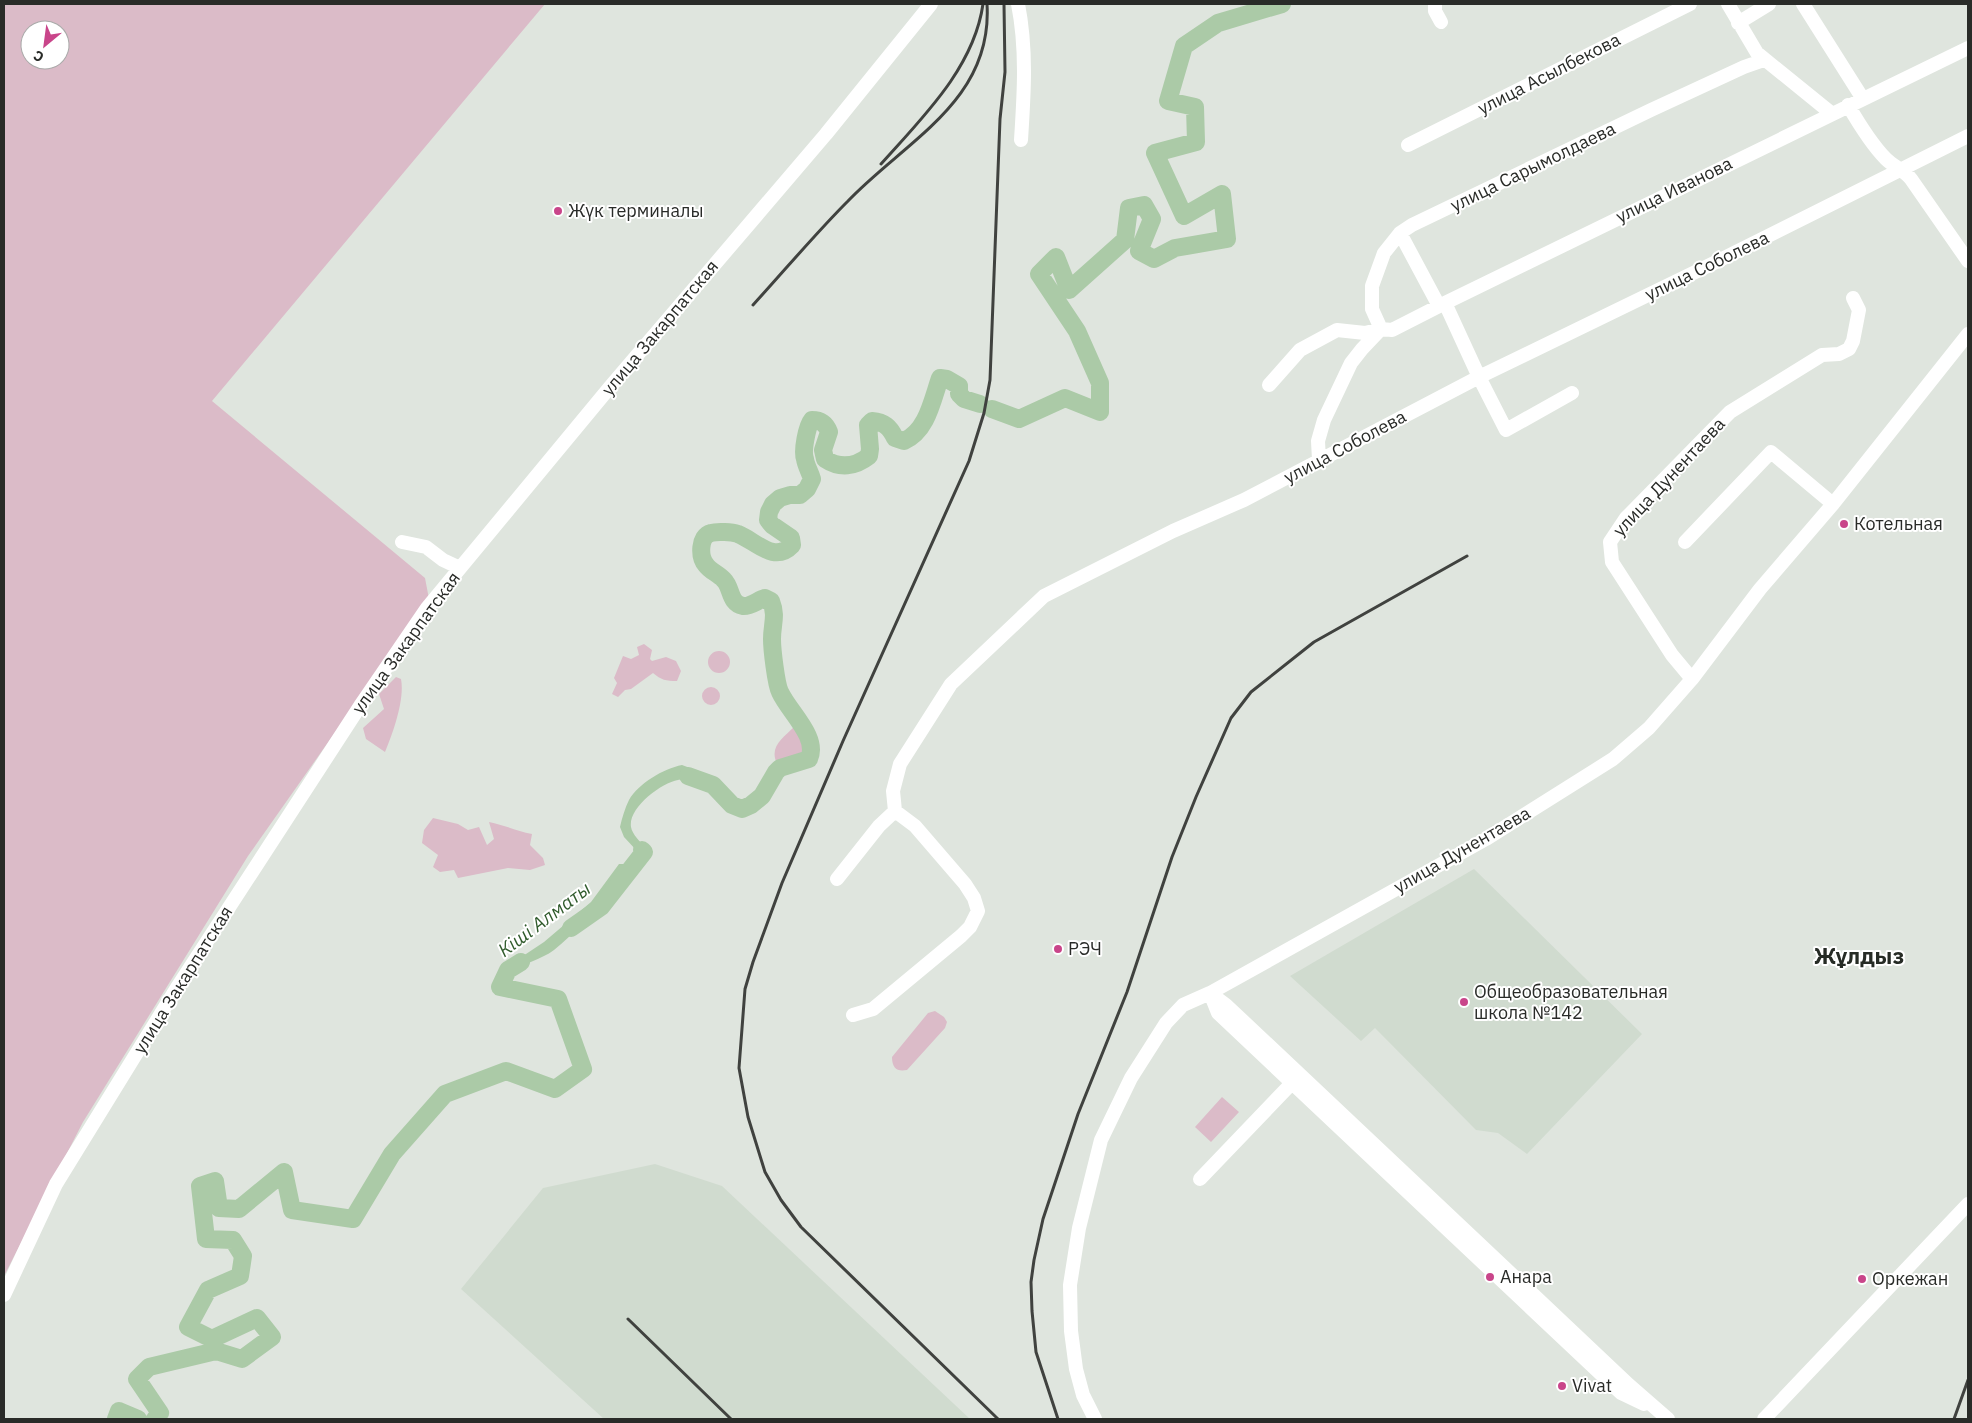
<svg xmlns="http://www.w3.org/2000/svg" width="1972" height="1423" viewBox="0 0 1972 1423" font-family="'IBM Plex Sans',sans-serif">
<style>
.built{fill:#d0dbcf}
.green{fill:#dbbbc8;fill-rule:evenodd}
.water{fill:#abcaa7}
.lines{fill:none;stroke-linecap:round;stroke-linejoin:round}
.river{stroke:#abcaa7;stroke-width:18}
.minor{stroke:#fff;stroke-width:14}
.rail{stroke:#40423f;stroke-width:3}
.poi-dot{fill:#c9458a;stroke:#fff;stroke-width:2}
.labels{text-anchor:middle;stroke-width:4;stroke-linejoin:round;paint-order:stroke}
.street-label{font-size:18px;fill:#292b28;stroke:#fff}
.poi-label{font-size:18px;fill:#292b28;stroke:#fff;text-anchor:start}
.water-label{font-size:19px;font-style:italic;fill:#305b2c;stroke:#fff}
.district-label{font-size:22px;font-weight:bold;fill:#262b25;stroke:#fff}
</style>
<rect width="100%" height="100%" fill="#dfe5de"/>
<path class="built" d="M 1474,869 L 1642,1034 L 1527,1154 L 1498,1133 L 1476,1130 L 1375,1028 L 1361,1041 L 1290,976 Z
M 655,1164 L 722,1186 L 970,1419 L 604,1419 L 461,1289 L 543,1188 Z"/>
<path class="green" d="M 4,4 L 545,4 L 212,401 L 425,578 L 429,599 L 248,856 L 83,1122 L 4,1276 ZM 30,30 L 60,30 L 60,60 L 30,60 Z
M 644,644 L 652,650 L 650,659 L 652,661 L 666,657 L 676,661 L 681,671 L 677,681 C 666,681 661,680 653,673 L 631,689 L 625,690 L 618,697 L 612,694 L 617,683 L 614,678 L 623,656 L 631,659 L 639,655 L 637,647 Z
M708 662a11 11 0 1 1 22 0a11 11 0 1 1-22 0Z
M 396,677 L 401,679 C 405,699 393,733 385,752 L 366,739 L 363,728 L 384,709 L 379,694 Z
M702 696a9 9 0 1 1 18 0a9 9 0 1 1-18 0Z
M 794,727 L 800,729 L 806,738 C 803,758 796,761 776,761 C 770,746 784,737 794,727 Z
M 433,818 L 458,824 L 468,830 L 479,827 L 487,845 L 494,839 L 489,822 C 504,825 517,831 532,834 L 530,845 L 543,858 L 545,865 L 530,870 L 508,868 L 458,878 L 454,870 L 440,872 L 433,867 L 438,855 L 422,843 L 424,830 Z
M 935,1011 L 944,1017 L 947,1022 L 945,1028 L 907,1070 C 897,1072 892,1068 892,1057 L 928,1013 Z
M 1222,1097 L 1239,1112 L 1211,1142 L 1195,1127 Z"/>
<path class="water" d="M 682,765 L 698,771 L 712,780 L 708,787 C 699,784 687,778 678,780 C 661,783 628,808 631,827 C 632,834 641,843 646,848 C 643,869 627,866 616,880 C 612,885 609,892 606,897 C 592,916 572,935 554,950 C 541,960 523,962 510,975 L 511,980 L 497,978 L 502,970 L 544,942 L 591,902 L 619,864 L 628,864 L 635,859 L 637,851 L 624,837 L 620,827 C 622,818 625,808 629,800 C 639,783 663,769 682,765 Z"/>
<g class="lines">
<path class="river" d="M 992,409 L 1019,419 L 1065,398 L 1100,412 L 1100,383 L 1077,331 L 1039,274 L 1056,257 L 1069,290 L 1125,240 L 1129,208 L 1144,205 L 1152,219 L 1139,251 L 1154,259 L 1175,248 L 1227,239 L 1222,194 L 1184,216 L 1155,153 L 1196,142 L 1195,107 L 1168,101 L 1184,46 L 1218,23 L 1282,4
M 688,776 L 713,785 L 732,805 L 742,809 L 751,805 L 762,796 L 776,772 L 780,768 L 809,759 C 819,737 789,712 780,692 C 776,684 772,649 772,639 C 772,624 777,616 771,601 L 765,598 C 758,600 750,607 743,606 C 729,603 732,588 724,580 C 719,574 710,571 706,565 C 699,557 699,536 711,533 C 717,531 732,532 738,534 C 756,541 774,564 792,545 L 791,538 L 772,525 L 768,520 L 769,512 L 773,504 L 780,498 L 790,495 L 800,495 L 807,489 L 812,479 C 810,472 806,466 805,459 C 802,451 807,426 812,420 C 821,420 826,424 829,432 L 823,450 L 825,459 C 840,469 855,467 869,456 L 870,449 L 868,425 L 872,421 C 884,422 890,427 895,438 L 904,441 C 927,431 932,401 940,378 L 947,379 L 959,386 L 959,394 L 964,399 L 980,404
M 571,928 L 601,907 L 644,852 L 642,850
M 116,1419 L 119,1411 L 138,1419
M 155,1419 L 160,1413 L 137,1379 L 149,1367 L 216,1351 L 242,1359 L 272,1337 L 257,1318 L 212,1339 L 188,1327 L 208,1290 L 240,1276 L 243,1256 L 233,1240 L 206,1239 L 200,1186 L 215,1181 L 219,1208 L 239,1209 L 284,1172 L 292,1210 L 353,1219 L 392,1154 L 445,1094 L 506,1071 L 555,1089 L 583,1069 L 558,999 L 500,987 L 508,970 L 521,962"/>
<path class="minor" d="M 1018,4 C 1027,49 1024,94 1021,140
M 1435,4 L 1435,11 L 1441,22
M 1728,4 L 1757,53 L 1831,113
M 1803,4 L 1863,99
M 1738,23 L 1769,4
M 1848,105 C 1859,124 1871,144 1886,159 C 1894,167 1904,170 1911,179 L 1968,261
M 1408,145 L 1690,4
M 1400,233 L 1439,306
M 1445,303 L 1479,377 L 1506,430 L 1572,393
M 1381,329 L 1372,309 L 1372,286 L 1384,253 L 1400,233 L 1412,225 L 1651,110 L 1744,67 L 1764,60
M 1269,385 L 1300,350 L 1337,330 L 1365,333 L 1381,329 L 1392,330 L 1445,303 L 1968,48
M 1319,460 L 1318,441 L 1324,420 L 1351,363 L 1362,349 L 1380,330
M 402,542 L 426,547 L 443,560 L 460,568
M 1685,542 L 1771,452 L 1833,504
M 1692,679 L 1672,655 L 1612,562 L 1610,542 L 1626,518 L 1730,412 L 1822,355 L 1839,354 L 1849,349 L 1853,341 L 1859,310 L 1853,298
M 837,879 L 879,826 L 895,811 L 893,791 L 900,764 L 951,684 L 1044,596 L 1173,531 L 1244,500 L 1479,377 L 1718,261 L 1968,136
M 1210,993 L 1226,1005 L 1629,1385 L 1668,1419
M 1210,993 L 1218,1013 L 1621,1393 L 1644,1404
M 853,1015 L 873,1009 L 961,936 L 970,927 L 978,911 L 974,898 L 965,884 L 915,826 L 895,811
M 1200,1179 L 1292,1083
M 4,1295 L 56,1184 L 178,986 L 360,706 L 427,608 L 610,387 L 826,134 L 931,4
M 1095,1419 L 1083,1395 L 1076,1369 L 1071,1331 L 1070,1285 L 1079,1228 L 1101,1140 L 1131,1078 L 1166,1023 L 1183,1005 L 1210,993 L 1486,839 L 1613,759 L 1649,728 L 1692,679 L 1760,589 L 1833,504 L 1968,334
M 1764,1419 L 1968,1204"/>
<path class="rail" d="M 881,164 C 922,118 974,68 983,4
M 753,305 C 785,270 815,234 848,201 C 905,141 993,101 987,4
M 628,1319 L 731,1419
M 998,1419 L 801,1227 L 781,1200 L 765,1172 L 748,1117 L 739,1068 L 745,989 L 753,962 L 782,883 L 843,741 L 969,461 L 984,413 L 990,380 L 1000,119 L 1005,72 L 1004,4
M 1058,1419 L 1036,1352 L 1032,1311 L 1031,1282 L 1034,1260 L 1043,1219 L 1078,1114 L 1127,992 L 1172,857 L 1196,797 L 1231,718 L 1251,692 L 1314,642 L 1467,556
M 1954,1419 L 1968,1380"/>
</g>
<g class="poi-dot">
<circle cx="558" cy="211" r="5"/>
<circle cx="1844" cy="524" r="5"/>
<circle cx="1058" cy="949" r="5"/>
<circle cx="1464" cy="1002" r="5"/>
<circle cx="1490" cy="1277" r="5"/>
<circle cx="1862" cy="1279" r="5"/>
<circle cx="1562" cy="1386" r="5"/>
</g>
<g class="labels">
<g class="street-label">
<text transform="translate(1549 74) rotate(-27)" y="6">улица Асылбекова</text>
<text transform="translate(1533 167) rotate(-26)" y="6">улица Сарымолдаева</text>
<text transform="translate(1674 190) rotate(-26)" y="6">улица Иванова</text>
<text transform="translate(1707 266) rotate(-26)" y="6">улица Соболева</text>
<text transform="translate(660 328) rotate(-50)" y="6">улица Закарпатская</text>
<text transform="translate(1345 447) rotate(-28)" y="6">улица Соболева</text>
<text transform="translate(1669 477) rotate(-47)" y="6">улица Дунентаева</text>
<text transform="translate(406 643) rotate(-54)" y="6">улица Закарпатская</text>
<text transform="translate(1462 850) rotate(-30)" y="6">улица Дунентаева</text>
<text transform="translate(183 980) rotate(-58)" y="6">улица Закарпатская</text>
</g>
<g class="poi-label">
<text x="568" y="217">Жүк терминалы</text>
<text x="1854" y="530">Котельная</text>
<text x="1068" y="955">РЭЧ</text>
<text x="1474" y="998">Общеобразовательная<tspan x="1474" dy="21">школа №142</tspan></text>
<text x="1500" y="1283">Анара</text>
<text x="1872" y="1285">Оркежан</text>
<text x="1572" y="1392">Vivat</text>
</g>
<g class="water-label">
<text transform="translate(544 919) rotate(-37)" y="7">Кіші Алматы</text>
</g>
<g class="district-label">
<text x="1859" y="964">Жұлдыз</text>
</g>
</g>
<rect width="1972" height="1423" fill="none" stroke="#292b28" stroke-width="10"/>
<g transform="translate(45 45) rotate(209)"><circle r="24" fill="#ffffff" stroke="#a9aaa9"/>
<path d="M0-4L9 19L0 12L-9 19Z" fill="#c9458a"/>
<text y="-8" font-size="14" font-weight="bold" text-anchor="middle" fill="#292b28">С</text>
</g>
</svg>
